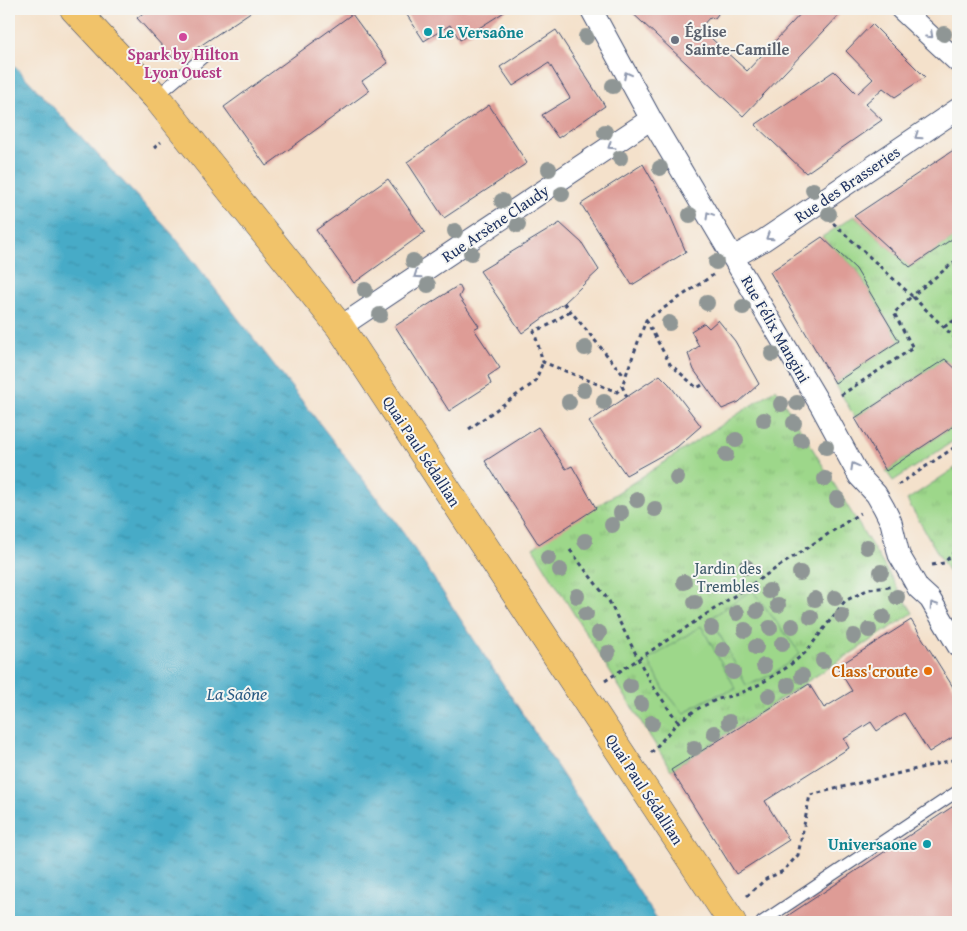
<svg xmlns="http://www.w3.org/2000/svg" width="967" height="931" viewBox="0 0 967 931" font-family="'Gentium Book Plus',serif">
<style>
.grass{fill:url(#grass-tufts);stroke:#5c8374}
.garden{fill:#9dd78a;stroke:#5c8374}
.water{fill:url(#water-ripples);stroke:#316d92}
.building{fill:#de9c96}
.lines{fill:none;stroke-linecap:round;stroke-linejoin:round}
.service-casing{stroke:#3c4a6e;stroke-width:13}
.minor-casing{stroke:#3c4a6e;stroke-width:23}
.primary-casing{stroke:#3c4a6e;stroke-width:29}
.path{stroke:#3c4a6e;stroke-width:3;stroke-dasharray:4 4;stroke-linecap:butt}
.service{stroke:#fff;stroke-width:11}
.minor{stroke:#fff;stroke-width:21}
.primary{stroke:#f1c36a;stroke-width:28}
.tree{fill:#8f9695}
.oneway{stroke:#8d97ae}
.culture-dot{fill:#0f9aa8;stroke:#f6f6f2;stroke-width:2}
.hotel-dot{fill:#d1479c;stroke:#f6f6f2;stroke-width:2}
.worship-dot{fill:#6b7280;stroke:#f6f6f2;stroke-width:2}
.food-dot{fill:#e8710a;stroke:#f6f6f2;stroke-width:2}
.labels{text-anchor:middle;stroke-width:4;stroke-linejoin:round;paint-order:stroke}
.worship-label{font-size:16px;font-weight:bold;fill:#5b616d;stroke:#f6f6f2;text-anchor:start}
.culture-label{font-size:16px;font-weight:bold;fill:#0d838f;stroke:#f6f6f2;text-anchor:start}
.hotel-label{font-size:16px;font-weight:bold;fill:#b23c85;stroke:#f6f6f2}
.street-label{font-size:16px;fill:#1b2f5e;stroke:#f6f6f2}
.park-label{font-size:16px;fill:#3c5969;stroke:#f6f6f2}
.food-label{font-size:16px;font-weight:bold;fill:#c56008;stroke:#f6f6f2;text-anchor:end}
.water-label{font-size:18px;font-style:italic;fill:#2a5a83;stroke:#f6f6f2}
</style>
<defs>
<pattern id="grass-tufts" width="24" height="20" patternUnits="userSpaceOnUse" patternTransform="scale(1.25)"><rect width="24" height="20" fill="#9dd78a"/><path d="M3 7l-1-3M5 7V3M7 7l1-3M15 17l-1-3M17 17v-4M19 17l1-3" fill="none" stroke="#87b97a"/></pattern>
<pattern id="water-ripples" width="26" height="14" patternUnits="userSpaceOnUse" patternTransform="scale(1.25)"><rect width="26" height="14" fill="#47abc7"/><path d="M2 4q2-2 4 0t4 0M15 11q2-2 4 0t4 0" fill="none" stroke="#3a8ca5"/></pattern>
</defs>
<rect width="100%" height="100%" fill="#f6f6f2"/>
<filter id="ink" filterUnits="userSpaceOnUse"><feTurbulence type="fractalNoise" baseFrequency=".02" numOctaves="2"/><feDisplacementMap in="SourceGraphic" scale="10" xChannelSelector="R" yChannelSelector="G"/><feConvolveMatrix kernelMatrix="1 2 1 2 8 2 1 2 1" color-interpolation-filters="sRGB"/></filter>
<filter id="wash" filterUnits="userSpaceOnUse"><feTurbulence type="fractalNoise" baseFrequency=".0096" numOctaves="4" result="noise"/><feDisplacementMap in="SourceGraphic" scale="20" xChannelSelector="R" yChannelSelector="G"/><feGaussianBlur stdDeviation="1.12" result="paint"/><feColorMatrix in="noise" values="0 0 0 0 0 0 0 0 0 0 0 0 0 0 0 0 0 1.4 0 .05"/><feComposite in="paint" operator="in"/></filter>
<g filter="url(#wash)">
<rect width="100%" height="100%" fill="#f4e1cb"/>
<path class="grass" d="M 854,216 L 910,267 L 958,235 L 958,371 L 945,359 L 855,418 L 835,383 L 899,341 L 856,269 L 822,237 Z
M 776,389 L 913,613 L 671,770 L 533,548 Z
M 958,423 L 958,438 L 893,481 L 886,471 Z
M 958,466 L 958,588 L 907,500 Z"/>
<path class="garden" d="M 752,590 L 800,653 C 783,668 767,679 746,685 L 711,618 Z
M 701,626 L 736,689 C 716,695 700,701 684,714 L 665,691 L 648,660 Z"/>
<path class="water" d="M 9,60 L 174,236 L 400,527 L 659,922 L 9,922 Z"/>
<g id="blocks">
<path class="building" d="M 148,9 L 255,9 L 179,60 L 175,56 L 173,58 L 137,18 Z
M 403,9 L 509,9 L 460,40 L 450,25 L 424,41 Z
M 628,9 L 718,9 L 718,14 L 715,18 L 710,17 L 700,28 L 747,71 L 805,9 L 845,9 L 743,116 Z
M 352,14 L 388,63 L 362,81 L 369,91 L 266,166 L 224,107 Z
M 872,24 L 925,77 L 895,97 L 883,88 L 865,104 L 882,120 L 806,173 L 755,125 L 834,71 L 857,94 L 873,79 L 846,51 Z
M 556,30 L 605,106 L 558,138 L 542,115 L 570,98 L 549,63 L 513,86 L 500,67 Z
M 489,105 L 527,163 L 444,218 L 407,162 Z
M 958,147 L 958,235 L 910,267 L 854,216 Z
M 643,164 L 663,199 L 686,252 L 632,285 L 581,204 Z
M 388,179 L 425,232 L 354,283 L 316,230 Z
M 560,223 L 582,243 L 599,270 L 564,303 L 522,333 L 480,271 Z
M 822,237 L 856,269 L 899,341 L 835,383 L 770,272 Z
M 459,285 L 462,291 L 459,297 L 479,326 L 474,329 L 500,368 L 488,376 L 491,384 L 449,411 L 395,326 Z
M 718,320 L 735,341 L 759,384 L 739,402 L 722,409 L 694,370 L 688,354 L 699,346 L 691,331 L 704,323 L 709,328 Z
M 945,359 L 958,371 L 958,423 L 886,471 L 855,418 Z
M 660,375 L 669,384 L 701,426 L 677,447 L 626,475 L 589,422 Z
M 538,427 L 566,469 L 572,466 L 596,508 L 539,545 L 485,461 Z
M 911,620 L 958,695 L 958,734 L 929,752 L 904,713 L 877,731 L 871,722 L 844,739 L 849,748 L 765,801 L 789,840 L 736,874 L 671,770 L 809,684 L 824,708 L 852,691 L 837,667 Z
M 958,803 L 958,922 L 778,922 L 833,886 Z"/>
</g>
</g>
<g filter="url(#ink)">
<use href="#blocks" fill-opacity="0" stroke="#3c4a6e" stroke-width="1"/>
<g class="lines">
<g class="service-casing">
<path id="service" d="M 156,97 L 209,52
M 762,922 L 958,791"/>
</g>
<g class="minor-casing">
<path id="minor" d="M 591,9 L 651,119 L 822,408 L 859,476 L 876,494 L 884,508 L 891,522 L 899,555 L 909,572 L 918,588 L 930,599 L 958,646
M 901,9 L 958,62
M 734,257 L 764,240 L 958,109
M 340,327 L 651,119"/>
</g>
<g class="primary-casing">
<path id="primary" d="M 74,9 L 156,97 L 340,327 L 732,922"/>
</g>
<path class="path" d="M 154,148 L 161,142
M 833,223 L 912,296 L 958,259
M 564,303 L 625,377
M 570,311 L 549,325 L 534,331 L 543,362 L 617,392 L 622,386
M 646,320 L 670,364 L 697,388 L 704,384
M 944,327 L 958,318
M 841,395 L 913,348 L 894,313 L 912,296 L 958,341
M 627,397 L 622,386 L 646,320 L 713,275
M 469,429 L 535,382 L 543,362
M 898,485 L 958,445
M 570,550 L 609,601 L 650,682 L 678,722
M 932,565 L 944,563 L 958,548
M 605,681 L 860,513
M 651,753 L 678,722 L 699,708 L 718,699 L 739,694 L 760,684 L 786,668 L 806,652 L 845,601 L 869,589 L 890,587
M 747,896 L 766,879 L 783,871 L 798,855 L 810,795 L 953,760 L 958,755"/>
<use href="#service" class="service"/>
<use href="#minor" class="minor"/>
<use href="#primary" class="primary"/>
</g>
<g class="tree">
<circle cx="944" cy="34" r="8"/>
<circle cx="586" cy="37" r="8"/>
<circle cx="613" cy="86" r="8"/>
<circle cx="605" cy="132" r="8"/>
<circle cx="620" cy="158" r="8"/>
<circle cx="660" cy="168" r="8"/>
<circle cx="549" cy="169" r="8"/>
<circle cx="813" cy="190" r="8"/>
<circle cx="562" cy="194" r="8"/>
<circle cx="502" cy="201" r="8"/>
<circle cx="829" cy="214" r="8"/>
<circle cx="690" cy="215" r="8"/>
<circle cx="518" cy="225" r="8"/>
<circle cx="455" cy="231" r="8"/>
<circle cx="471" cy="253" r="8"/>
<circle cx="413" cy="261" r="8"/>
<circle cx="716" cy="262" r="8"/>
<circle cx="428" cy="285" r="8"/>
<circle cx="365" cy="290" r="8"/>
<circle cx="707" cy="303" r="8"/>
<circle cx="743" cy="307" r="8"/>
<circle cx="380" cy="315" r="8"/>
<circle cx="669" cy="323" r="8"/>
<circle cx="585" cy="348" r="8"/>
<circle cx="772" cy="354" r="8"/>
<circle cx="584" cy="390" r="8"/>
<circle cx="569" cy="402" r="8"/>
<circle cx="604" cy="402" r="8"/>
<circle cx="797" cy="403" r="8"/>
<circle cx="781" cy="404" r="8"/>
<circle cx="764" cy="420" r="8"/>
<circle cx="794" cy="423" r="8"/>
<circle cx="736" cy="440" r="8"/>
<circle cx="801" cy="440" r="8"/>
<circle cx="826" cy="447" r="8"/>
<circle cx="726" cy="455" r="8"/>
<circle cx="677" cy="478" r="8"/>
<circle cx="825" cy="479" r="8"/>
<circle cx="837" cy="499" r="8"/>
<circle cx="637" cy="500" r="8"/>
<circle cx="655" cy="509" r="8"/>
<circle cx="621" cy="513" r="8"/>
<circle cx="612" cy="525" r="8"/>
<circle cx="585" cy="541" r="8"/>
<circle cx="867" cy="547" r="8"/>
<circle cx="548" cy="558" r="8"/>
<circle cx="746" cy="567" r="8"/>
<circle cx="560" cy="570" r="8"/>
<circle cx="881" cy="572" r="8"/>
<circle cx="800" cy="573" r="8"/>
<circle cx="684" cy="582" r="8"/>
<circle cx="769" cy="591" r="8"/>
<circle cx="577" cy="596" r="8"/>
<circle cx="897" cy="597" r="8"/>
<circle cx="835" cy="598" r="8"/>
<circle cx="815" cy="599" r="8"/>
<circle cx="695" cy="602" r="8"/>
<circle cx="778" cy="605" r="8"/>
<circle cx="757" cy="611" r="8"/>
<circle cx="737" cy="613" r="8"/>
<circle cx="586" cy="614" r="8"/>
<circle cx="842" cy="616" r="8"/>
<circle cx="811" cy="617" r="8"/>
<circle cx="883" cy="617" r="8"/>
<circle cx="792" cy="626" r="8"/>
<circle cx="711" cy="628" r="8"/>
<circle cx="770" cy="628" r="8"/>
<circle cx="745" cy="630" r="8"/>
<circle cx="869" cy="630" r="8"/>
<circle cx="599" cy="633" r="8"/>
<circle cx="854" cy="636" r="8"/>
<circle cx="782" cy="644" r="8"/>
<circle cx="756" cy="647" r="8"/>
<circle cx="723" cy="650" r="8"/>
<circle cx="608" cy="653" r="8"/>
<circle cx="823" cy="661" r="8"/>
<circle cx="764" cy="666" r="8"/>
<circle cx="733" cy="672" r="8"/>
<circle cx="802" cy="676" r="8"/>
<circle cx="788" cy="685" r="8"/>
<circle cx="630" cy="686" r="8"/>
<circle cx="769" cy="696" r="8"/>
<circle cx="641" cy="704" r="8"/>
<circle cx="729" cy="722" r="8"/>
<circle cx="652" cy="723" r="8"/>
<circle cx="714" cy="733" r="8"/>
<circle cx="694" cy="748" r="8"/>
</g>
<defs><path id="oneway-chevron" d="M-2-3.5L2.5 0L-2 3.5" fill="none" stroke-width="1.6" stroke-linecap="round" stroke-linejoin="round" transform="scale(1.25)"/></defs>
<g class="oneway">
<use href="#oneway-chevron" transform="translate(930 35) rotate(43)"/>
<use href="#oneway-chevron" transform="translate(627 75) rotate(-118)"/>
<use href="#oneway-chevron" transform="translate(918 136) rotate(146)"/>
<use href="#oneway-chevron" transform="translate(611 146) rotate(146)"/>
<use href="#oneway-chevron" transform="translate(709 215) rotate(-121)"/>
<use href="#oneway-chevron" transform="translate(769 237) rotate(147)"/>
<use href="#oneway-chevron" transform="translate(417 275) rotate(146)"/>
<use href="#oneway-chevron" transform="translate(854 466) rotate(-119)"/>
<use href="#oneway-chevron" transform="translate(933 605) rotate(-123)"/>
</g>
</g>
<g class="culture-dot">
<circle cx="428" cy="32" r="5"/>
<circle cx="927" cy="844" r="5"/>
</g>
<circle class="hotel-dot" cx="183" cy="37" r="5"/>
<circle class="worship-dot" cx="675" cy="40" r="5"/>
<circle class="food-dot" cx="928" cy="671" r="5"/>
<g class="labels">
<g class="worship-label">
<text x="685" y="37">Église<tspan x="685" dy="18">Sainte-Camille</tspan></text>
</g>
<g class="culture-label">
<text x="438" y="38">Le Versaône</text>
<text x="917" y="850" text-anchor="end">Universaone</text>
</g>
<g class="hotel-label">
<text x="183" y="60">Spark by Hilton<tspan x="183" dy="18">Lyon Ouest</tspan></text>
</g>
<g class="street-label">
<text transform="translate(847 184) rotate(-34)" y="6">Rue des Brasseries</text>
<text transform="translate(495 223) rotate(-34)" y="6">Rue Arsène Claudy</text>
<text transform="translate(776 329) rotate(60)" y="6">Rue Félix Mangini</text>
<text transform="translate(422 451) rotate(57)" y="6">Quai Paul Sédallian</text>
<text transform="translate(645 789) rotate(57)" y="6">Quai Paul Sédallian</text>
</g>
<g class="park-label">
<text x="728" y="574">Jardin des<tspan x="728" dy="18">Trembles</tspan></text>
</g>
<g class="food-label">
<text x="918" y="677">Class'croute</text>
</g>
<g class="water-label">
<text x="237" y="700">La Saône</text>
</g>
</g>
<rect width="967" height="931" fill="none" stroke="#f6f6f2" stroke-width="30"/>
</svg>
